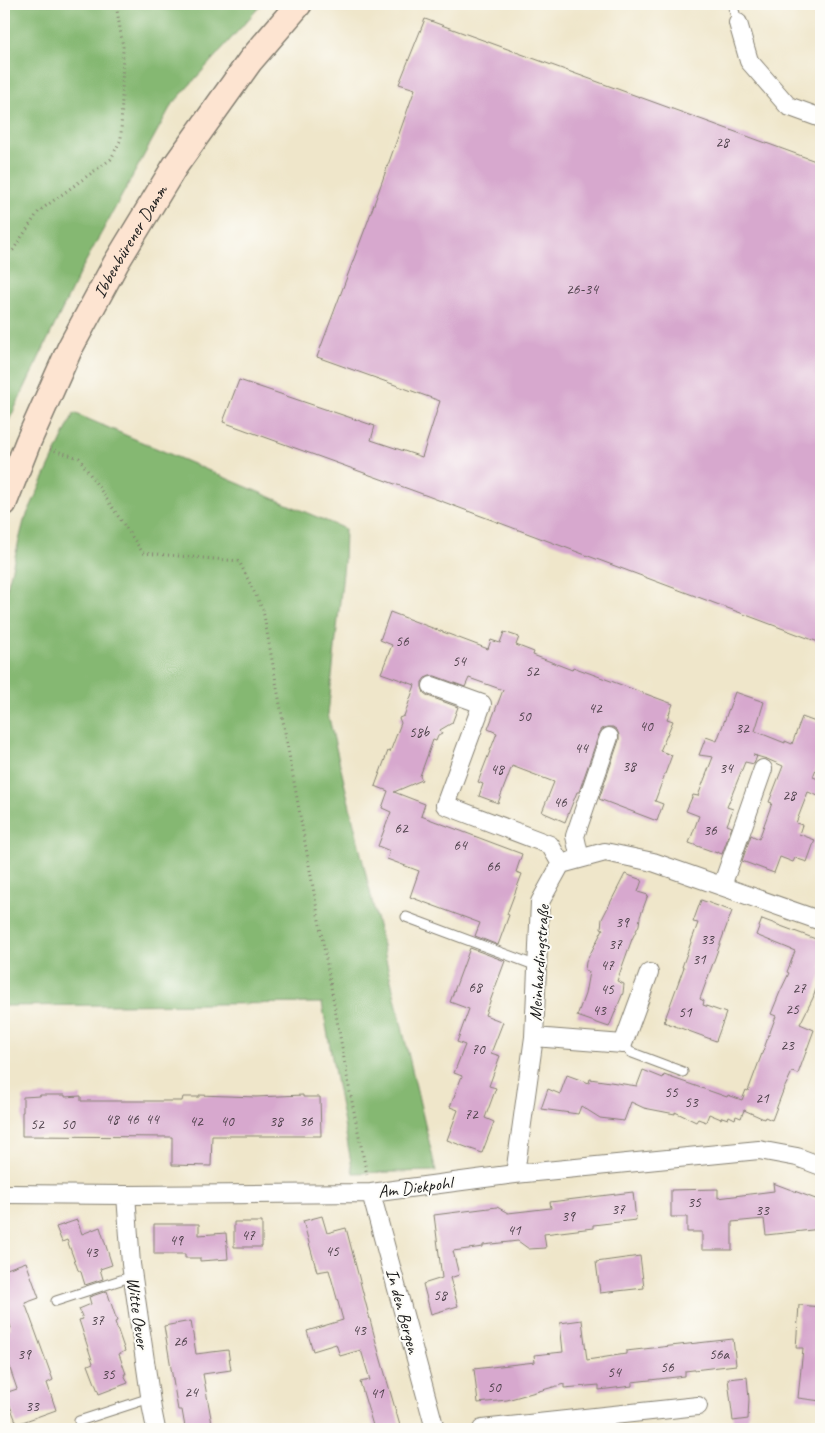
<svg xmlns="http://www.w3.org/2000/svg" width="825" height="1433" viewBox="0 0 825 1433" font-family="Caveat,sans-serif">
<style>
.forest{fill:#85b872;stroke:#506a47}
.building{fill:#d7a8ce}
.lines{fill:none;stroke-linecap:round;stroke-linejoin:round}
.service-casing{stroke:#868173;stroke-width:11}
.minor-casing{stroke:#868173;stroke-width:20}
.secondary-casing{stroke:#868173;stroke-width:28}
.path{stroke:#868173;stroke-width:3;stroke-dasharray:1 4;stroke-linecap:butt}
.service{stroke:#fff;stroke-width:9}
.minor{stroke:#fff;stroke-width:18}
.secondary{stroke:#fde4d1;stroke-width:25}
.labels{text-anchor:middle;stroke-width:4;stroke-linejoin:round;paint-order:stroke}
.number-label{font-size:15px;fill:#4b3f48}
.street-label{font-size:18px;fill:#1c1c1c;stroke:#fdfcf7}
</style>
<rect width="100%" height="100%" fill="#fdfcf7"/>
<filter id="ink" filterUnits="userSpaceOnUse"><feTurbulence type="fractalNoise" baseFrequency=".02" numOctaves="2"/><feDisplacementMap in="SourceGraphic" scale="10" xChannelSelector="R" yChannelSelector="G"/><feConvolveMatrix kernelMatrix="1 2 1 2 8 2 1 2 1" color-interpolation-filters="sRGB"/></filter>
<filter id="wash" filterUnits="userSpaceOnUse"><feTurbulence type="fractalNoise" baseFrequency=".0096" numOctaves="4" result="noise"/><feDisplacementMap in="SourceGraphic" scale="20" xChannelSelector="R" yChannelSelector="G"/><feGaussianBlur stdDeviation="1.12" result="paint"/><feColorMatrix in="noise" values="0 0 0 0 0 0 0 0 0 0 0 0 0 0 0 0 0 1.4 0 .05"/><feComposite in="paint" operator="in"/></filter>
<g filter="url(#wash)">
<rect width="100%" height="100%" fill="#efe6ca"/>
<path class="forest" d="M 4,4 L 262,4 L 171,106 L 80,272 L 4,431 Z
M 74,413 L 345,529 L 344,563 L 328,714 L 436,1171 L 353,1173 L 322,1003 L 4,1006 L 4,600 L 24,521 Z"/>
<g id="blocks">
<path class="building" d="M 425,19 L 821,163 L 821,643 L 417,492 L 223,422 L 239,380 L 375,426 L 371,440 L 422,457 L 440,401 L 317,357 L 368,221 L 415,89 L 399,84 Z
M 390,612 L 488,649 L 491,640 L 500,643 L 504,632 L 519,637 L 516,645 L 534,652 L 533,655 L 572,670 L 573,667 L 673,704 L 667,719 L 673,721 L 660,751 L 672,755 L 655,801 L 663,804 L 657,821 L 599,799 L 619,740 L 619,735 L 617,730 L 613,727 L 607,727 L 602,729 L 599,734 L 579,792 L 577,792 L 565,822 L 542,812 L 554,782 L 512,766 L 498,803 L 479,796 L 483,784 L 478,782 L 497,733 L 488,729 L 503,690 L 469,678 L 465,687 L 435,676 L 430,676 L 425,678 L 422,682 L 422,687 L 424,693 L 428,696 L 458,707 L 452,723 L 440,730 L 442,734 L 438,736 L 436,741 L 433,740 L 420,776 L 422,780 L 394,792 L 425,804 L 421,816 L 522,854 L 516,872 L 522,874 L 507,914 L 509,915 L 498,945 L 475,936 L 480,923 L 410,897 L 419,871 L 387,859 L 390,851 L 378,846 L 391,812 L 382,808 L 388,791 L 375,786 L 388,751 L 390,752 L 401,723 L 399,718 L 404,716 L 415,685 L 381,673 L 392,645 L 380,640 Z
M 735,692 L 764,702 L 755,731 L 785,743 L 785,741 L 792,744 L 802,717 L 821,724 L 821,755 L 813,777 L 821,780 L 821,797 L 808,792 L 796,823 L 802,825 L 799,834 L 815,840 L 807,862 L 795,858 L 793,862 L 780,857 L 774,873 L 742,861 L 751,835 L 759,839 L 772,803 L 769,802 L 783,766 L 767,759 L 753,755 L 757,756 L 754,764 L 745,762 L 727,807 L 733,809 L 727,825 L 732,827 L 722,854 L 717,852 L 717,853 L 689,843 L 699,816 L 686,811 L 693,795 L 698,796 L 713,757 L 699,755 L 706,737 L 717,741 Z
M 625,874 L 642,880 L 638,892 L 648,895 L 640,917 L 639,925 L 632,939 L 617,981 L 624,984 L 623,993 L 609,1027 L 577,1016 L 585,994 L 589,972 L 585,970 L 586,962 L 603,929 L 601,928 L 602,919 Z
M 701,900 L 732,911 L 700,999 L 704,1001 L 703,1005 L 726,1013 L 716,1041 L 664,1022 L 684,967 L 682,967 L 698,923 L 693,922 Z
M 762,919 L 821,941 L 821,974 L 813,998 L 800,1024 L 814,1030 L 798,1074 L 792,1072 L 783,1091 L 772,1120 L 765,1117 L 764,1119 L 744,1110 L 741,1118 L 736,1116 L 735,1119 L 729,1116 L 728,1119 L 722,1117 L 721,1119 L 709,1114 L 706,1122 L 698,1119 L 696,1122 L 675,1112 L 675,1114 L 644,1108 L 631,1102 L 624,1121 L 600,1118 L 581,1106 L 578,1114 L 541,1109 L 548,1089 L 560,1094 L 567,1075 L 589,1083 L 590,1079 L 637,1086 L 643,1070 L 663,1078 L 664,1075 L 727,1097 L 728,1095 L 742,1100 L 746,1090 L 748,1091 L 776,1016 L 771,1014 L 780,992 L 789,973 L 787,972 L 795,951 L 756,935 Z
M 470,948 L 505,961 L 485,1015 L 503,1022 L 491,1053 L 500,1056 L 489,1086 L 496,1088 L 485,1118 L 494,1122 L 482,1153 L 447,1140 L 458,1110 L 450,1107 L 462,1076 L 454,1073 L 465,1045 L 457,1042 L 469,1009 L 450,1002 Z
M 40,1095 L 65,1095 L 65,1097 L 81,1096 L 81,1101 L 182,1101 L 183,1097 L 199,1097 L 199,1095 L 256,1097 L 303,1095 L 303,1097 L 320,1097 L 321,1136 L 212,1136 L 211,1166 L 172,1165 L 172,1137 L 22,1136 L 22,1112 L 23,1112 L 23,1097 L 40,1096 Z
M 773,1183 L 821,1201 L 821,1229 L 766,1235 L 764,1219 L 732,1222 L 732,1250 L 702,1250 L 702,1232 L 687,1232 L 687,1217 L 671,1217 L 671,1190 L 718,1189 L 718,1198 L 774,1191 Z
M 633,1192 L 636,1220 L 593,1225 L 593,1228 L 544,1234 L 546,1248 L 529,1249 L 518,1241 L 483,1245 L 483,1247 L 453,1251 L 459,1275 L 450,1278 L 458,1306 L 431,1314 L 423,1284 L 442,1278 L 434,1215 L 497,1207 L 508,1213 L 551,1208 L 550,1202 Z
M 322,1216 L 327,1233 L 346,1228 L 377,1346 L 401,1429 L 374,1429 L 360,1382 L 370,1380 L 361,1350 L 340,1356 L 336,1344 L 313,1351 L 307,1331 L 343,1320 L 329,1270 L 317,1272 L 303,1221 Z
M 77,1220 L 82,1234 L 100,1227 L 112,1265 L 100,1269 L 103,1279 L 85,1285 L 81,1272 L 78,1270 L 67,1240 L 62,1242 L 56,1227 Z
M 234,1222 L 262,1222 L 262,1247 L 234,1247 Z
M 154,1224 L 199,1224 L 199,1235 L 226,1233 L 228,1259 L 200,1261 L 200,1258 L 185,1258 L 185,1254 L 154,1254 Z
M 640,1256 L 644,1288 L 600,1293 L 596,1262 Z
M 26,1262 L 39,1298 L 25,1303 L 53,1380 L 47,1383 L 56,1410 L 17,1424 L 5,1393 L 17,1389 L 4,1351 L 4,1330 L 11,1328 L 4,1308 L 4,1270 Z
M 107,1291 L 117,1321 L 115,1322 L 125,1351 L 119,1354 L 126,1374 L 124,1374 L 128,1383 L 99,1394 L 88,1365 L 93,1363 L 79,1320 L 83,1319 L 79,1309 L 91,1304 L 89,1297 Z
M 799,1305 L 821,1307 L 821,1401 L 798,1398 L 803,1348 L 796,1348 Z
M 582,1320 L 587,1360 L 626,1354 L 626,1351 L 733,1339 L 736,1365 L 685,1371 L 685,1376 L 632,1382 L 632,1386 L 599,1390 L 599,1385 L 564,1388 L 564,1384 L 507,1400 L 478,1403 L 474,1369 L 535,1362 L 534,1355 L 563,1352 L 560,1323 Z
M 191,1321 L 196,1354 L 228,1350 L 231,1370 L 203,1374 L 213,1429 L 190,1429 L 190,1427 L 185,1427 L 182,1410 L 178,1410 L 164,1326 Z
M 747,1377 L 749,1399 L 748,1419 L 733,1421 L 728,1379 Z"/>
</g>
</g>
<g filter="url(#ink)">
<use href="#blocks" fill-opacity="0" stroke="#868173" stroke-width="1"/>
<g class="lines">
<g class="service-casing">
<path id="service" d="M 732,4 L 738,23
M 406,917 L 537,966
M 623,1044 L 630,1052 L 683,1072
M 56,1301 L 133,1276
M 79,1421 L 150,1398"/>
</g>
<g class="minor-casing">
<path id="minor" d="M 738,23 L 749,61 L 788,106 L 821,118
M 432,686 L 482,704 L 445,805 L 550,845 L 561,864
M 580,859 L 575,836 L 609,737
M 722,886 L 763,769
M 534,1037 L 623,1044 L 649,973
M 515,1174 L 534,1037 L 540,902 L 561,864 L 605,852 L 653,862 L 821,921
M 371,1193 L 435,1429
M 4,1194 L 126,1195 L 371,1193 L 515,1174 L 759,1150 L 797,1157 L 821,1166
M 126,1195 L 131,1264 L 152,1409 L 156,1429
M 482,1429 L 698,1406"/>
</g>
<g class="secondary-casing">
<g id="secondary">
<path id="s1" d="M 4,503 L 28,442 L 70,348 L 116,263 L 175,166 L 250,61 L 299,4"/>
</g>
</g>
<path class="path" d="M 4,255 L 13,250 L 39,211 L 111,159 L 121,139 L 123,47 L 116,4
M 50,449 L 79,458 L 143,553 L 239,561 L 263,610 L 350,1092 L 367,1175"/>
<use href="#service" class="service"/>
<use href="#minor" class="minor"/>
<use href="#secondary" class="secondary"/>
</g>
</g>
<g class="labels">
<g class="number-label">
<text x="722" y="147">28</text>
<text x="582" y="294">26-34</text>
<text x="402" y="646">56</text>
<text x="459" y="666">54</text>
<text x="532" y="676">52</text>
<text x="595" y="713">42</text>
<text x="524" y="721">50</text>
<text x="646" y="731">40</text>
<text x="742" y="733">32</text>
<text x="419" y="737">58b</text>
<text x="581" y="753">44</text>
<text x="629" y="771">38</text>
<text x="726" y="773">34</text>
<text x="497" y="774">48</text>
<text x="789" y="800">28</text>
<text x="560" y="807">46</text>
<text x="401" y="833">62</text>
<text x="710" y="835">36</text>
<text x="460" y="850">64</text>
<text x="493" y="871">66</text>
<text x="622" y="927">39</text>
<text x="707" y="944">33</text>
<text x="615" y="949">37</text>
<text x="699" y="964">31</text>
<text x="607" y="970">47</text>
<text x="475" y="992">68</text>
<text x="799" y="993">27</text>
<text x="607" y="994">45</text>
<text x="792" y="1014">25</text>
<text x="599" y="1015">43</text>
<text x="685" y="1017">51</text>
<text x="787" y="1050">23</text>
<text x="478" y="1054">70</text>
<text x="671" y="1097">55</text>
<text x="762" y="1103">21</text>
<text x="691" y="1107">53</text>
<text x="471" y="1119">72</text>
<text x="112" y="1124">48</text>
<text x="132" y="1124">46</text>
<text x="152" y="1124">44</text>
<text x="196" y="1126">42</text>
<text x="227" y="1126">40</text>
<text x="276" y="1126">38</text>
<text x="306" y="1126">36</text>
<text x="37" y="1129">52</text>
<text x="68" y="1129">50</text>
<text x="694" y="1207">35</text>
<text x="618" y="1214">37</text>
<text x="762" y="1215">33</text>
<text x="568" y="1221">39</text>
<text x="514" y="1235">41</text>
<text x="248" y="1240">47</text>
<text x="176" y="1245">49</text>
<text x="332" y="1256">45</text>
<text x="91" y="1257">43</text>
<text x="440" y="1300">58</text>
<text x="97" y="1325">37</text>
<text x="359" y="1335">43</text>
<text x="180" y="1346">26</text>
<text x="24" y="1359">39</text>
<text x="719" y="1359">56a</text>
<text x="667" y="1372">56</text>
<text x="614" y="1377">54</text>
<text x="108" y="1379">35</text>
<text x="494" y="1392">50</text>
<text x="191" y="1397">24</text>
<text x="377" y="1398">41</text>
<text x="32" y="1411">33</text>
</g>
<g class="street-label">
<text dy="6" stroke="none"><textPath href="#s1" startOffset="291">Ibbenbürener Damm</textPath></text>
<text transform="translate(539 963) rotate(-86)" y="6">Meinhardingstraße</text>
<text transform="translate(415 1187) rotate(-7)" y="6">Am Diekpohl</text>
<text transform="translate(403 1311) rotate(75)" y="6">In den Bergen</text>
<text transform="translate(138 1313) rotate(82)" y="6">Witte Oever</text>
</g>
</g>
<rect width="825" height="1433" fill="none" stroke="#fdfcf7" stroke-width="20"/>
</svg>
